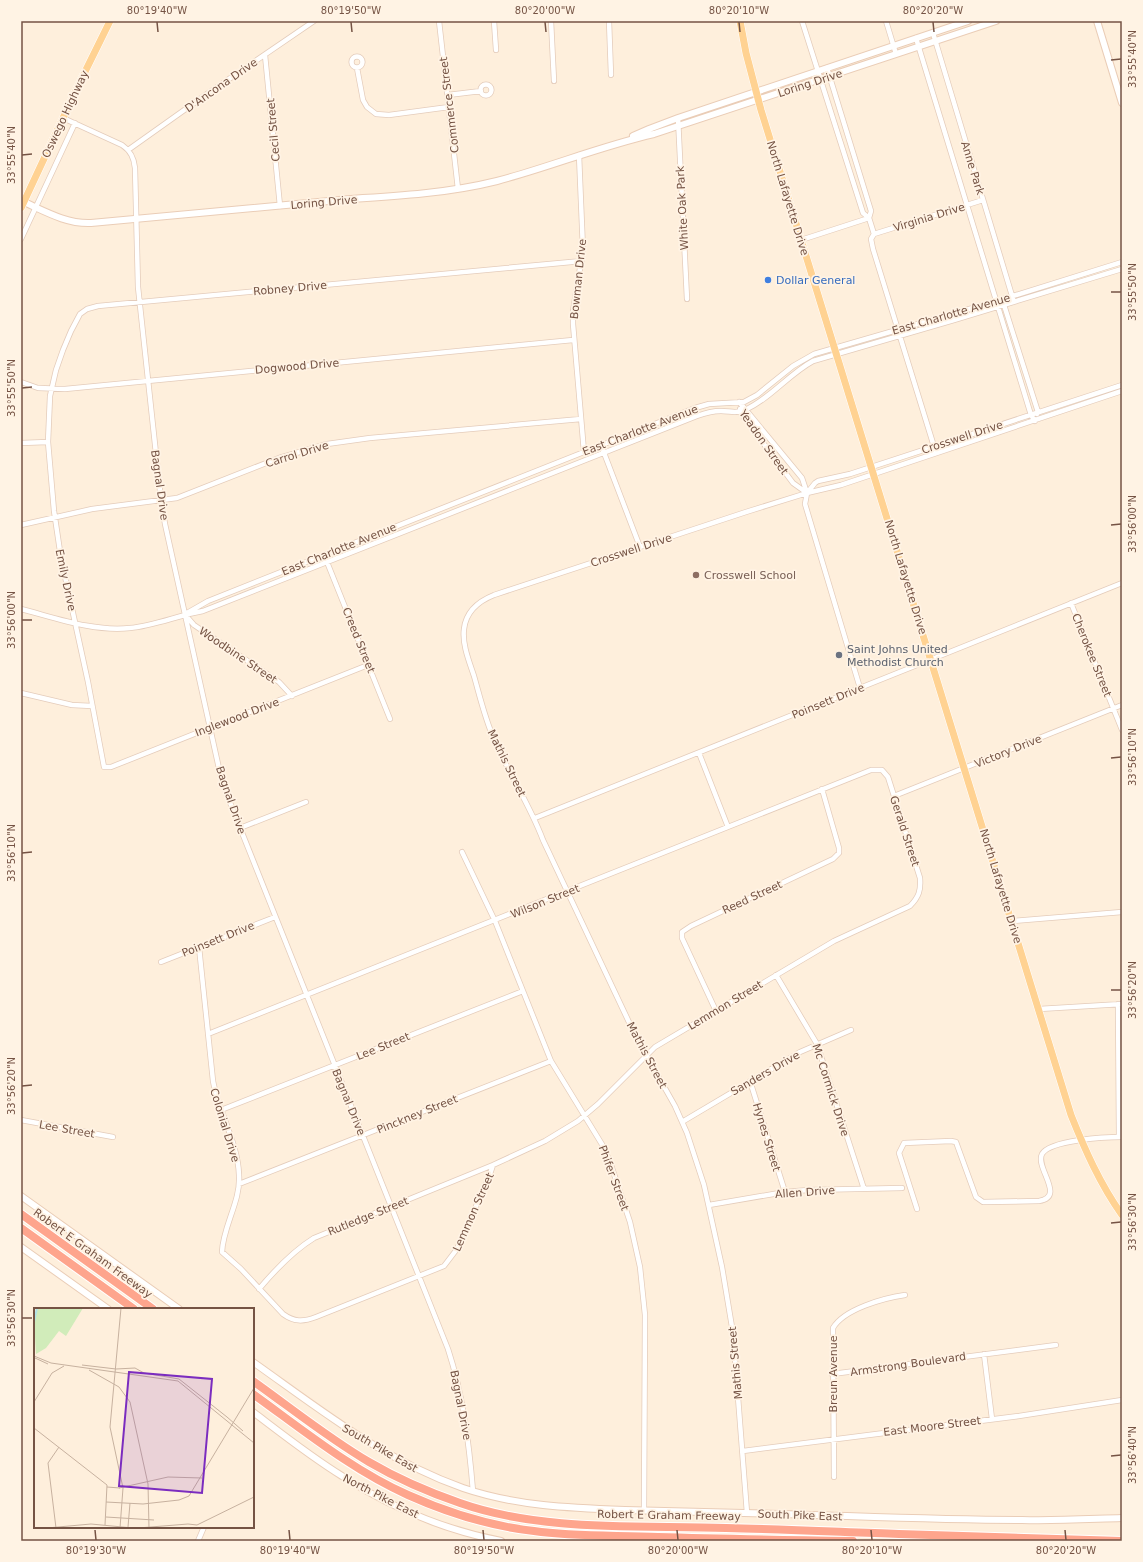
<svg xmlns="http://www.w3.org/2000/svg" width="1143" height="1562" viewBox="0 0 1143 1562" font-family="'DejaVu Sans',sans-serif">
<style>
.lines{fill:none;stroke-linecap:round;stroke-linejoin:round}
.street-casing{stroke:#e4ccbb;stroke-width:6}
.secondary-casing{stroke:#eacdb7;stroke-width:8}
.primary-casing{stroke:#fff;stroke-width:8}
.highway-casing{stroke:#fff;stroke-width:10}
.street{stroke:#fff;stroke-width:4.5}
.secondary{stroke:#fff;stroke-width:6}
.primary{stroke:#ffd292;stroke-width:7}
.highway{stroke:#fea58d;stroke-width:8}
.ticks{fill:none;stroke:#755344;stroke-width:1.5}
.shop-dot{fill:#3f7fe0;stroke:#fff3e4;stroke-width:1.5}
.education-dot{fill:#8d6e63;stroke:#fff3e4;stroke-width:1.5}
.worship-dot{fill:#6b7280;stroke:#fff3e4;stroke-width:1.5}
.labels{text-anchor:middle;stroke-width:3.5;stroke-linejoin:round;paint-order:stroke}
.street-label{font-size:11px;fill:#755344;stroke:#fff3e4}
.shop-label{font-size:11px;fill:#366cbe;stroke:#fff3e4;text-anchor:start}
.education-label{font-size:11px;fill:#785e54;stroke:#fff3e4;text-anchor:start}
.worship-label{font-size:11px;fill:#5b616d;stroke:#fff3e4;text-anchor:start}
.inset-river{fill:none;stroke:#b0e3e8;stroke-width:2}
.inset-road{fill:none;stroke:#c7b19f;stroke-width:1}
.view{fill:#7b2cbf;fill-opacity:0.15;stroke:#7b2cbf;stroke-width:2}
.inset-edge{fill:none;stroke:#755344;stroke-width:2}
.neatline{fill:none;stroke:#755344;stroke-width:1.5}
.ticks-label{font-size:10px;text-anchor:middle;fill:#755344}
</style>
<rect width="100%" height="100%" fill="#feefdc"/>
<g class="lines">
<g class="street-casing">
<path id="street" d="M 439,21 L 458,189
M 494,21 L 496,50
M 551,21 L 554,81
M 609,21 L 611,75
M 802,21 L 863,213 L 869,218
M 886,21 L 896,54
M 933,33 L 1013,299
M 916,38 L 1031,415 L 1035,421
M 265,55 L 280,206
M351.5 62a5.5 5.5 0 1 1 11 0a5.5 5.5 0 1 1-11 0Z
M 357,68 L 363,100 L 367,107 L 376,114 L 389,115 L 449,107
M 827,68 L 871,211 L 869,218 L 874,234 L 871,239 L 873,249 L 936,453
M480.5 90a5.5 5.5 0 1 1 11 0a5.5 5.5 0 1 1-11 0Z
M 448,95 L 481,91
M 63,118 L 122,145 C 131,151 134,158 135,168 L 138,287 L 161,500 L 165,524 L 220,773 L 223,785 L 448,1349 C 463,1395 469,1443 473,1491
M 678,118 L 687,299
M 128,150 L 204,96 L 314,21
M 579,155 L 583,250 L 573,311 L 573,324 L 584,452
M 874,234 L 983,200
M 21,239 L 75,123
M 801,240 L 869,218
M 1002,304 L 1004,305 L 1038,412 L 1037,414
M 21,382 L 38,388 L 65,389 L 573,340
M 739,402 L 746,410 L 802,478 L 807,493 L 805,504 L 860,688
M 740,409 L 740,412 L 793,483 L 807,493
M 21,443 L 48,442
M 601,445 L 640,547
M 807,493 L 815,483 L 818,481 L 850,474 L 1122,385
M 21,525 L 92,509 L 177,498 L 279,458 L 327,444 L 370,438 L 581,419
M 327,562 L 390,719
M 1071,603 L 1122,730
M 21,609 C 56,618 94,632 130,628 C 154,626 179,615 203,611 L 697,416 C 705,413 712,411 721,411 C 730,411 737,414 745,410 C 771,398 789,374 813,361 L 954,320 L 1122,269
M 187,613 L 208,601 L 695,408 L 709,404 L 744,402 L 757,395 L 793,366 L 814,354 L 997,301 L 1122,262
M 187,617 L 194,625 L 279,682 L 292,696
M 368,665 L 111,767 L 104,767 L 88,682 L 61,558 L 54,511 L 48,442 L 50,396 L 56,370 L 63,350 L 71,331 L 80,314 L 87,309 L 98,306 L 582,261
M 21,693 L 72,705 L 92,706
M 699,753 L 728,827
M 894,796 L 1122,705
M 535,818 L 1122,583
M 240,828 L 306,802
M 462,852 L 495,921 L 551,1061 L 603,1146 L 611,1165 L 630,1222 L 640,1267 L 645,1315 L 644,1510
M 1012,921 L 1122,912
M 199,947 L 213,1081 C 219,1113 238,1143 239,1175 C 241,1201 223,1226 222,1252 L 241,1269 L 283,1314 C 294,1322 303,1322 316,1317 L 444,1266 L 457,1249 L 489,1177 L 493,1165 L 545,1141 L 578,1121 L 598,1104 L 655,1047 L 834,941 L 910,906 C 919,897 921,890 920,878 L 888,777 L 882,770 L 871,770 L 208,1034
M 161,962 L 275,917
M 776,975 L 817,1044 L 864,1189
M 1118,1004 L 1119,1137
M 1039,1009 L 1122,1004
M 716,1011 L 682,938 L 682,932 L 691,926 L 833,859 L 839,853 L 839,848 L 822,789
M 750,1081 L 785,1192
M 221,1110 L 523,991
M 21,1120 L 113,1137
M 682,1122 L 800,1052 L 851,1030
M 239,1184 L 551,1061
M 709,1205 L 785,1192 L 808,1190 L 902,1188
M 917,1209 L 899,1153 L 904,1143 L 951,1141 L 956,1142 L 976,1197 L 983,1202 L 1039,1201 C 1066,1197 1035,1168 1042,1154 C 1050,1140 1106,1137 1122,1137
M 259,1289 C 275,1270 293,1251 314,1238 L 493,1165
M 984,1354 L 992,1419
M 832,1374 L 1056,1345
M 743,1451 L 1019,1416 L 1122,1400
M 834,1477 L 833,1328 C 844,1309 884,1298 905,1295
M 747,1513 L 733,1333 L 722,1267 L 704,1185 L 687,1133 L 675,1106 L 636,1037 L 543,840 C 530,805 509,774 494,739 C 485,719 480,697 474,676 C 469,661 462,644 464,629 C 466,611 479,601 494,595 L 746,512 L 807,493 L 841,485 L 1122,391
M 198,1541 L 204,1527"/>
</g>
<g class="secondary-casing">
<path id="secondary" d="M 1097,21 L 1122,103
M 633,136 L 649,129 L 678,118 L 968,21
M 24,202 C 46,212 67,224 91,223 L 350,199 C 399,196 449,193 497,181 C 550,167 601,146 654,134 L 996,21
M 21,1196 L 179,1309
M 21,1247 L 108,1309
M 253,1362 C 321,1410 383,1460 463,1488 C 516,1506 570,1508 625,1510 C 665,1511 704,1512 744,1513 C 836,1515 929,1520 1022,1520 C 1055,1521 1089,1519 1122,1518
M 253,1412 C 282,1434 311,1457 342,1476 C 390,1507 445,1530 501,1541"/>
</g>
<g class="primary-casing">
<path id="primary" d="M 740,21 L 746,53 L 761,110 L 1071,1115 C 1085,1150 1100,1184 1122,1215
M 21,208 L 78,86 L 110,21"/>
</g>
<g class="highway-casing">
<path id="highway" d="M 21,1214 L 153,1309
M 21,1228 L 134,1309
M 253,1381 C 291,1408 328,1438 369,1462 C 398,1479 428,1492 460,1503 C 542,1532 639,1525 726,1528 C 784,1529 841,1532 899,1534 C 973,1537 1048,1538 1122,1541
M 253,1394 C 303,1430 352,1470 408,1495 C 448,1513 490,1526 534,1531 C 575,1537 617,1535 658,1537 C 723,1539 788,1540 853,1541"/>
</g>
<use href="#street" class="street"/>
<use href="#secondary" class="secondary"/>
<use href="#primary" class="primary"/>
<use href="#highway" class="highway"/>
</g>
<path class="ticks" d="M 157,22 L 158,32M 351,22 L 352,32M 545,22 L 546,32M 739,22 L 740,32M 933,22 L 934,32M 1111,60 L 1121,59M 22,155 L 32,154M 1111,292 L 1121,292M 22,388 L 32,387M 1111,525 L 1121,524M 22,620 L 32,620M 1111,758 L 1121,757M 22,853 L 32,852M 1111,990 L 1121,990M 22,1086 L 32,1085M 1111,1223 L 1121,1222M 22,1318 L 32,1318M 1111,1456 L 1121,1455M 95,1530 L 96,1540M 289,1530 L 290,1540M 483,1530 L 484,1540M 677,1530 L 678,1540M 871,1530 L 872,1540M 1065,1530 L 1066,1540"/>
<circle class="shop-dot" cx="768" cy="280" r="4"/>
<circle class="education-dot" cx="696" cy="575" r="4"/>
<circle class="worship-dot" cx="839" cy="655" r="4"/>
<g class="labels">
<g class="street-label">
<text transform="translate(810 83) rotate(-18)" y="4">Loring Drive</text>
<text transform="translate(221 85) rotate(-35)" y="4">D'Ancona Drive</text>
<text transform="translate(449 105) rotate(-97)" y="4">Commerce Street</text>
<text transform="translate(65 114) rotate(-65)" y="4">Oswego Highway</text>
<text transform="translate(273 130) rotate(-95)" y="4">Cecil Street</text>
<text transform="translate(973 168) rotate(73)" y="4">Anne Park</text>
<text transform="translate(788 198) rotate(73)" y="4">North Lafayette Drive</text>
<text transform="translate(324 202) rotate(-5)" y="4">Loring Drive</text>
<text transform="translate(682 208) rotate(-93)" y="4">White Oak Park</text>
<text transform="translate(929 217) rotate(-17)" y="4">Virginia Drive</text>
<text transform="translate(578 279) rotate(-84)" y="4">Bowman Drive</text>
<text transform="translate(290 288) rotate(-5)" y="4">Robney Drive</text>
<text transform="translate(951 314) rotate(-16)" y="4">East Charlotte Avenue</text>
<text transform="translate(297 366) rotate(-5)" y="4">Dogwood Drive</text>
<text transform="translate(640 430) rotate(-21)" y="4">East Charlotte Avenue</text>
<text transform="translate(962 437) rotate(-18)" y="4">Crosswell Drive</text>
<text transform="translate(764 442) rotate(55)" y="4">Yeadon Street</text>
<text transform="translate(297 454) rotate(-17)" y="4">Carrol Drive</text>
<text transform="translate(160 485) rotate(82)" y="4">Bagnal Drive</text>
<text transform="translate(339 549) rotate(-22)" y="4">East Charlotte Avenue</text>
<text transform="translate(631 550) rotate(-18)" y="4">Crosswell Drive</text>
<text transform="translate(906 577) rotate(73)" y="4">North Lafayette Drive</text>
<text transform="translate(66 580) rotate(78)" y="4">Emily Drive</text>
<text transform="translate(359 640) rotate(68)" y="4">Creed Street</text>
<text transform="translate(238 655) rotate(34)" y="4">Woodbine Street</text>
<text transform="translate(1092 655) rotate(68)" y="4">Cherokee Street</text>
<text transform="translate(828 701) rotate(-22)" y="4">Poinsett Drive</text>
<text transform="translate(237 717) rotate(-21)" y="4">Inglewood Drive</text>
<text transform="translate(1008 751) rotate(-22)" y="4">Victory Drive</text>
<text transform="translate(507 763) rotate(64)" y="4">Mathis Street</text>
<text transform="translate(231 800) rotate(71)" y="4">Bagnal Drive</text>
<text transform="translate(905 831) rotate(72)" y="4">Gerald Street</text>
<text transform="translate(1001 886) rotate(73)" y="4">North Lafayette Drive</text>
<text transform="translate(752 897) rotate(-25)" y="4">Reed Street</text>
<text transform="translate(545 901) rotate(-22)" y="4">Wilson Street</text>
<text transform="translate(218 939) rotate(-22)" y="4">Poinsett Drive</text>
<text transform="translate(725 1005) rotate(-31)" y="4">Lemmon Street</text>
<text transform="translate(383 1046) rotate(-22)" y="4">Lee Street</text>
<text transform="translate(647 1055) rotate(62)" y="4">Mathis Street</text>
<text transform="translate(765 1073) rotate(-30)" y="4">Sanders Drive</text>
<text transform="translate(831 1090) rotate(72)" y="4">Mc Cormick Drive</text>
<text transform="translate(349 1102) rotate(68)" y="4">Bagnal Drive</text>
<text transform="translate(417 1114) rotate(-22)" y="4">Pinckney Street</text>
<text transform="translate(225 1125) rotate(73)" y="4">Colonial Drive</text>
<text transform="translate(67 1129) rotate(10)" y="4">Lee Street</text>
<text transform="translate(767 1137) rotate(73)" y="4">Hynes Street</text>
<text transform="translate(614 1178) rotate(70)" y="4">Phifer Street</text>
<text transform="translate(805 1192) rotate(-4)" y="4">Allen Drive</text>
<text transform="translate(473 1212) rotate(-66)" y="4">Lemmon Street</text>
<text transform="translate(368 1216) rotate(-22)" y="4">Rutledge Street</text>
<text transform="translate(93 1253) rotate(36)" y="4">Robert E Graham Freeway</text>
<text transform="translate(735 1363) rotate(-95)" y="4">Mathis Street</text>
<text transform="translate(908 1364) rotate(-8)" y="4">Armstrong Boulevard</text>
<text transform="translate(833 1374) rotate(-90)" y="4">Breun Avenue</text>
<text transform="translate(461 1405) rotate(79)" y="4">Bagnal Drive</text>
<text transform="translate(932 1426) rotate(-7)" y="4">East Moore Street</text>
<text transform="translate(380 1448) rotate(30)" y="4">South Pike East</text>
<text transform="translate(381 1496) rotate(27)" y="4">North Pike East</text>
<text transform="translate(669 1515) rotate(1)" y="4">Robert E Graham Freeway</text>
<text transform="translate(800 1515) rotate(2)" y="4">South Pike East</text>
</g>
<g class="shop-label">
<text x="776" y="284">Dollar General</text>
</g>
<g class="education-label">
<text x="704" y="579">Crosswell School</text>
</g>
<g class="worship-label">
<text x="847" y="653">Saint Johns United<tspan x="847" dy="13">Methodist Church</tspan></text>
</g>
</g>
<g transform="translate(34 1308)">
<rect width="220" height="220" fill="#feefdc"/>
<path d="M 4,0 L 49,0 L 32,28 L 25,23 L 12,40 L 2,46 L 0,12 Z" fill="#d1ecba"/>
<path class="inset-river" d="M 0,14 L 3,0"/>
<path class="inset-road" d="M 0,48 L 17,55 L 144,73 L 220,135M 1,50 L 14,56M 48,57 L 82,61M 82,61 L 101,60 L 110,65 L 145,71 L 193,109M 55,62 L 85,79 L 96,94 L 114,176 L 115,220M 0,94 L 18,65 L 30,58M 193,109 L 209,123M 0,120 L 73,177 L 71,217M 73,179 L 86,180M 85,180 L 134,169 L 168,170M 72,194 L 109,196 L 145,192 L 155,188 L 220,80M 72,209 L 120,212M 154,216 L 163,217 L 220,189M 94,219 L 96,195M 13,220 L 57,216 L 99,220M 22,220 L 14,155 L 25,139M 86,220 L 89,180 L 76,119 L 87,0M 104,220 L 154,216"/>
<path class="view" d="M 95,64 L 178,71 L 168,185 L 85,178 Z"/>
<rect width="220" height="220" class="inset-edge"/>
</g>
<rect width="1143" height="1562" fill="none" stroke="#fff3e4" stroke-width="44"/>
<rect x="22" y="22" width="1099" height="1518" class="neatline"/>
<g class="ticks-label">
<text x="157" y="14">80°19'40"W</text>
<text x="351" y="14">80°19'50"W</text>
<text x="545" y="14">80°20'00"W</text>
<text x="739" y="14">80°20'10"W</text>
<text x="933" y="14">80°20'20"W</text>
<text transform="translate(1132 59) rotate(-90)" y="4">33°55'40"N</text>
<text transform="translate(11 155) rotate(-90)" y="4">33°55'40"N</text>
<text transform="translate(1132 292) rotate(-90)" y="4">33°55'50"N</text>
<text transform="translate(11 388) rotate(-90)" y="4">33°55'50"N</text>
<text transform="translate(1132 524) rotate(-90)" y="4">33°56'00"N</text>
<text transform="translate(11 620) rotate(-90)" y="4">33°56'00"N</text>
<text transform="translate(1132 757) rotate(-90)" y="4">33°56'10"N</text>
<text transform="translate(11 853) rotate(-90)" y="4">33°56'10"N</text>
<text transform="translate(1132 990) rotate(-90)" y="4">33°56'20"N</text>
<text transform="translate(11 1086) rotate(-90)" y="4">33°56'20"N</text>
<text transform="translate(1132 1222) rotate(-90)" y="4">33°56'30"N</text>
<text transform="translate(11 1318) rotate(-90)" y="4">33°56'30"N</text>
<text transform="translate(1132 1455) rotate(-90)" y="4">33°56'40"N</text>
<text x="96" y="1554">80°19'30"W</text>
<text x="290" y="1554">80°19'40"W</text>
<text x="484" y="1554">80°19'50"W</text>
<text x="678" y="1554">80°20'00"W</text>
<text x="872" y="1554">80°20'10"W</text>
<text x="1066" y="1554">80°20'20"W</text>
</g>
</svg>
